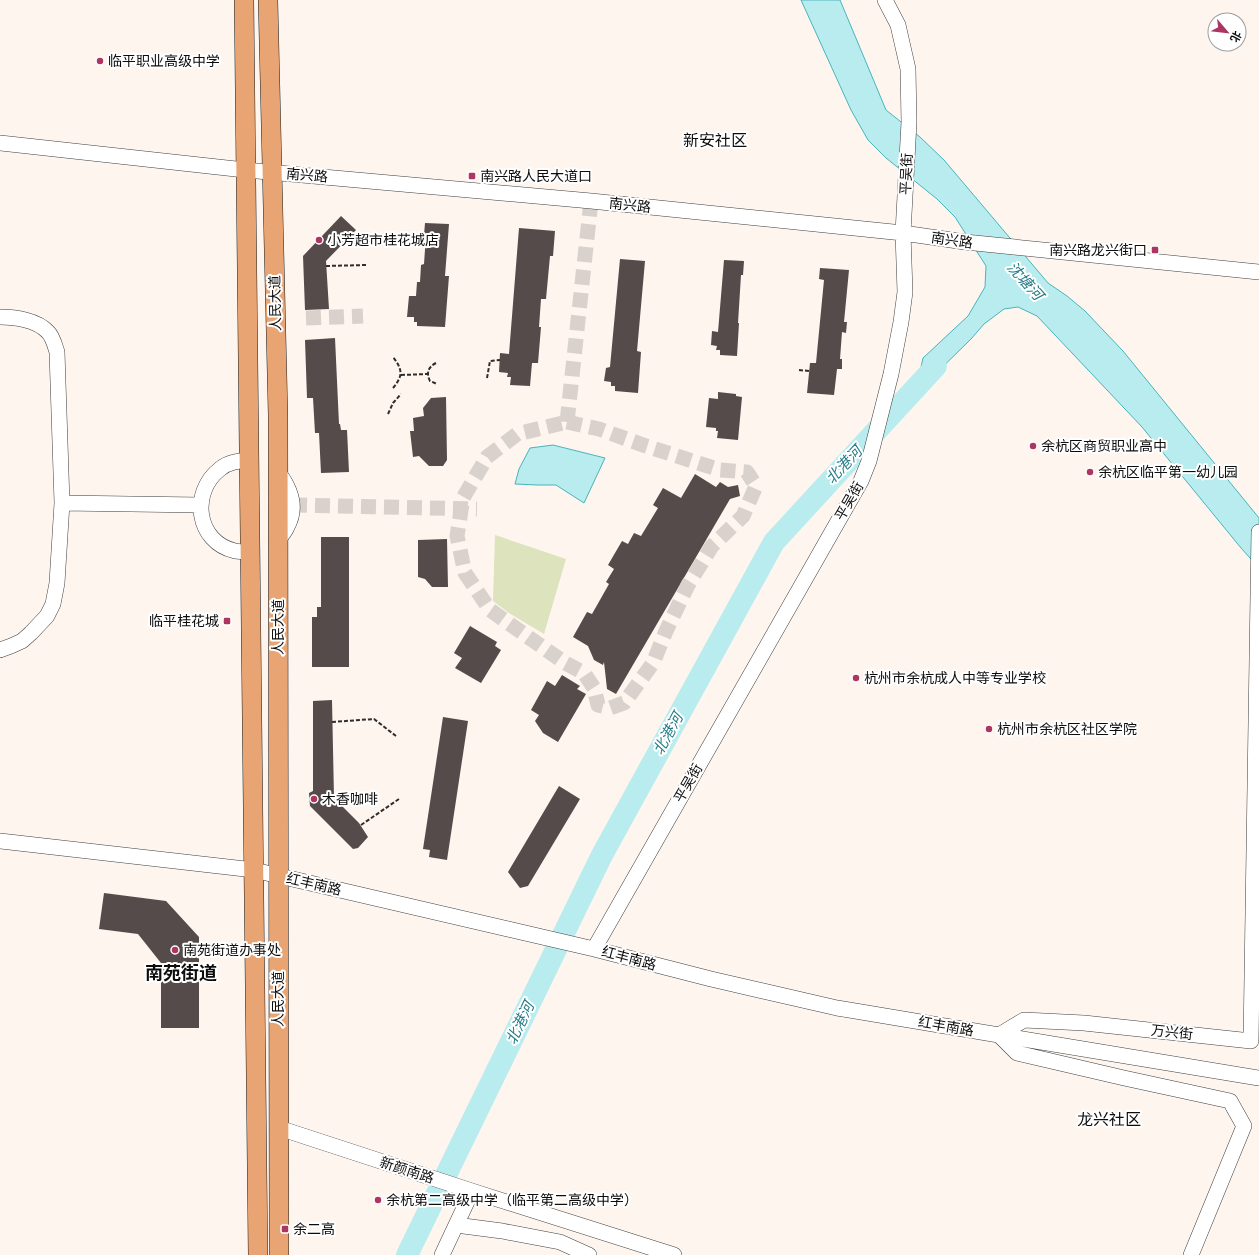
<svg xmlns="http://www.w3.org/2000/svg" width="1259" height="1255" viewBox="0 0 1259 1255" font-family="Spectral,'Noto Sans SC',serif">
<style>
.green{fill:#dde3bc}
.water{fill:#b8ecee;stroke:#48b4bc}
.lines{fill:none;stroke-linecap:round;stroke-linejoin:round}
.river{stroke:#b8ecee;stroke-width:22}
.building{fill:#544b4a}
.minor-tunnel{stroke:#d9d2cc;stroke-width:15;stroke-dasharray:15 8;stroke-linecap:butt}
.minor-casing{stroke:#3f3f3f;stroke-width:16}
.major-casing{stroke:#1d1d1d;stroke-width:20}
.path{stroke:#2e2e2e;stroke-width:2;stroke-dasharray:4 2;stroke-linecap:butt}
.minor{stroke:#fff;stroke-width:15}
.major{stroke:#e8a573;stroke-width:19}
.poi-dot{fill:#ab3662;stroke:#fff;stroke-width:1.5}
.labels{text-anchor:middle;stroke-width:4;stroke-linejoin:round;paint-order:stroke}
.poi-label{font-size:14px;fill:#0c0c0c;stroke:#fff;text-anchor:start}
.street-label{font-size:14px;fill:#0c0c0c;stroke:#fff}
.water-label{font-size:15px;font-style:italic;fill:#247d88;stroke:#fff}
.quarter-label{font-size:16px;fill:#0c0c0c;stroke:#fff}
.district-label{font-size:18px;font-weight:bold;fill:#0c0c0c;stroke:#fff}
</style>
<rect width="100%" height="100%" fill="#fdf5ee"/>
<path class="green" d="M 495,535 L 566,559 L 544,634 L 509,613 L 493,601 Z"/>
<path class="water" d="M 801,0 L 840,0 L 886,110 L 920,137 L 944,160 L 1048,283 L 1067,296 L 1085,311 L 1123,351 L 1259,518 L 1259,568 L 1241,548 L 1142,427 L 1037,316 L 1018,307 L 1004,309 L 984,324 L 971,339 L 915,394 L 923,358 L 968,316 L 985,287 L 986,266 L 955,217 L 937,199 L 886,158 L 868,140 L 851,110 Z
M 553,445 L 605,458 L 584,503 L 556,485 L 538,485 L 515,484 L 519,469 L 530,448 Z"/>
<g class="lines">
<path class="river" d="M 407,1255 L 602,855 L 774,542 L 936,366"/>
</g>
<path class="building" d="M 341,216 L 356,230 L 326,261 L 329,309 L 305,310 L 303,256 Z
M 425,223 L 449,224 L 445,276 L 449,276 L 445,327 L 417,326 L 417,322 L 414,322 L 414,317 L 407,317 L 409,296 L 416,296 L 417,282 L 420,282 L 421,265 L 424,264 L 426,235 L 424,235 Z
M 519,228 L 555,231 L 553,256 L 550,256 L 546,299 L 541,299 L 539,327 L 541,327 L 538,363 L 532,363 L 530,386 L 510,385 L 511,377 L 507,377 L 508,373 L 499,372 L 500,353 L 509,354 Z
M 620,259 L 645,261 L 637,351 L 641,352 L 638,393 L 615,391 L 615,386 L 611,386 L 611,382 L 604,381 L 606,368 L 610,367 Z
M 724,260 L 744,261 L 743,275 L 741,275 L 738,323 L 739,323 L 737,356 L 720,355 L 720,350 L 716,350 L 717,346 L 711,345 L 712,331 L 718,332 Z
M 820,268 L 849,270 L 844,322 L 847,322 L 846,333 L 842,332 L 840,359 L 842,359 L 842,369 L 837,369 L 834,395 L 807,393 L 810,363 L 816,363 L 824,280 L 819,279 Z
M 335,338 L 339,424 L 340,424 L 341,430 L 347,430 L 349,472 L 321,473 L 319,433 L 315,433 L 313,398 L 307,398 L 305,340 Z
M 718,392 L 736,394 L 736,396 L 742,397 L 738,440 L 717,438 L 718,431 L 716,431 L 716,428 L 706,427 L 709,398 L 718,399 Z
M 446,397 L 447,460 L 443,466 L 429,466 L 419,456 L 413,457 L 410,431 L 414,431 L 413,418 L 424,416 L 423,408 L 431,398 Z
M 695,474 L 716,487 L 720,482 L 728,487 L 738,485 L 740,496 L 730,499 L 616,694 L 607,689 L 604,662 L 603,665 L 594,660 L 588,646 L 573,637 L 587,612 L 592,614 L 609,584 L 606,582 L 614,569 L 608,565 L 622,541 L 628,544 L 634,533 L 641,536 L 658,508 L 653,505 L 663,488 L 681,498 Z
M 321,537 L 349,537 L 349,667 L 312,667 L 312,617 L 317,617 L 317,607 L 321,607 Z
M 447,539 L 448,587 L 432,587 L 425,579 L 418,577 L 418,540 Z
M 470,626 L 497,642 L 495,646 L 501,650 L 481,683 L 455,668 L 462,658 L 454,653 Z
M 562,675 L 580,686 L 577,689 L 586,694 L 558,742 L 543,733 L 535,721 L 539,715 L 531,710 L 547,681 L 555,686 Z
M 332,700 L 334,798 L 359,823 L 368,837 L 358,848 L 353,849 L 310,806 L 309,793 L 313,791 L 313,701 Z
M 443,717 L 468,721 L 447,860 L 429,857 L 430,850 L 423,849 Z
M 559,786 L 580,799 L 528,886 L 520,888 L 508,872 Z
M 104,893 L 166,901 L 199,937 L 199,1028 L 161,1028 L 161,963 L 138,934 L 99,929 Z"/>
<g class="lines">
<path class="minor-tunnel" d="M 306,318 L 363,316
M 567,422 L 599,429 L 643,445 L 720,470 L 747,472 L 756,486 L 743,516 L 712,546 L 688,585 L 666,631 L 653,663 L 624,703 L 610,708 L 598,705 L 594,688 L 584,673 L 565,663 L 490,610 L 465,573 L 457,536 L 463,498 L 487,457 L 517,434 Z
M 567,422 L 591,201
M 292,505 L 477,509"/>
<g class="minor-casing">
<path id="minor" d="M 0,143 L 245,170 L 591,201 L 903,233 L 965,242 L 1259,272
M 0,317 C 15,317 37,320 48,332 C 53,337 55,346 57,352 L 62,503 L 57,583 L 53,604 L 47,616 L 31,633 L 22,641 L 11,646 L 0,650
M 249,460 C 239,461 228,462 220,469 C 190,492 196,542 235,551 C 240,552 246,552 250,552
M 278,472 C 291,489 298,507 287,527 C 285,532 281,536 278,540
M 62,503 L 200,505
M 0,841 L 254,870 L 594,949 L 711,979 L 837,1008 L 999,1035 L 1259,1078
M 594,949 L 861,481 L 869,461 L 891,374 L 901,322 L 905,292 L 903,233 L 909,122 L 908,69 L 898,25 L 885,0
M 279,1128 L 472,1191 L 674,1255
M 456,1225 L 502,1231 L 560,1242 L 589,1255
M 442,1255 L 472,1191
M 1191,1255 L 1244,1126 L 1230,1101 L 1124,1078 L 1017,1053 L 999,1035 L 1024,1020 L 1084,1023 L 1251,1041 L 1259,532"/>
</g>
<g class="major-casing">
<path id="major" d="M 244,0 L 258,1255
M 268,0 L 278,415 L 279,1255"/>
</g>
<path class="path" d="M 326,266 L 366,265
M 436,363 C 428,367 426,373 430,381 L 437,384
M 799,370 L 809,371
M 401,375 L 428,374
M 487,378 L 490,361 L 500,360
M 393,388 C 403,376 403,370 393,357
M 388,414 L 393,403 L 401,394
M 332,722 L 374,719 L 396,736
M 361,825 L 399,799"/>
<use href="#minor" class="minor"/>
<use href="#major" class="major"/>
</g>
<g class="poi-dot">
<circle cx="100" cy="61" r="4"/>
<rect x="468" y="172" width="8" height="8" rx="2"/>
<circle cx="319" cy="240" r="4"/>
<rect x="1151" y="246" width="8" height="8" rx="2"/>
<circle cx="1033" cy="446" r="4"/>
<circle cx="1090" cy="472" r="4"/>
<rect x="223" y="617" width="8" height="8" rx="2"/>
<circle cx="856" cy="678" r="4"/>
<circle cx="989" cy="729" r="4"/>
<circle cx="314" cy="799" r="4"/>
<circle cx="175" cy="950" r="4"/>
<circle cx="378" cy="1200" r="4"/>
<rect x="281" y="1225" width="8" height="8" rx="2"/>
</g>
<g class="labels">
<g class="poi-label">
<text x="108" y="66">临平职业高级中学</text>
<text x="480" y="181">南兴路人民大道口</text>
<text x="327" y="245">小芳超市桂花城店</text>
<text x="1147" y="255" text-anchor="end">南兴路龙兴街口</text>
<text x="1041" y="451">余杭区商贸职业高中</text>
<text x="1098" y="477">余杭区临平第一幼儿园</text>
<text x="219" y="626" text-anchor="end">临平桂花城</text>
<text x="864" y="683">杭州市余杭成人中等专业学校</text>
<text x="997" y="734">杭州市余杭区社区学院</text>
<text x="322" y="804">木香咖啡</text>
<text x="183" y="955">南苑街道办事处</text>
<text x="386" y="1205">余杭第二高级中学（临平第二高级中学）</text>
<text x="293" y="1234">余二高</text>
</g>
<g class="street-label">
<text transform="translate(906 174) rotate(-87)" y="5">平吴街</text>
<text transform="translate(307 175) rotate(5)" y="5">南兴路</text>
<text transform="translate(630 205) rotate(6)" y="5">南兴路</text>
<text transform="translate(952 240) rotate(8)" y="5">南兴路</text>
<text transform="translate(275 303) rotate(-91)" y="5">人民大道</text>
<text transform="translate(849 501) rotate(-60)" y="5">平吴街</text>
<text transform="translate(278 627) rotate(-90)" y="5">人民大道</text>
<text transform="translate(688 783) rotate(-60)" y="5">平吴街</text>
<text transform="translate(314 884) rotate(13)" y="5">红丰南路</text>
<text transform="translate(629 958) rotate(15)" y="5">红丰南路</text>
<text transform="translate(278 999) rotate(-90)" y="5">人民大道</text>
<text transform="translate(946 1026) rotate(10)" y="5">红丰南路</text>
<text transform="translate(1172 1032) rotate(6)" y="5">万兴街</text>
<text transform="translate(407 1170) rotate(18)" y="5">新颜南路</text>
</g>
<g class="water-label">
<text transform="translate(1025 281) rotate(48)" y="5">沈塘河</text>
<text transform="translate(844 465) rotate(-47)" y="5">北港河</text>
<text transform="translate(668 734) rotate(-61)" y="5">北港河</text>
<text transform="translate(520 1023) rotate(-64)" y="5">北港河</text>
</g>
<g class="quarter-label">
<text x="715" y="146">新安社区</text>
<text x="1109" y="1125">龙兴社区</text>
</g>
<g class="district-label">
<text x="181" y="979">南苑街道</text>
</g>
</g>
<g transform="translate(1227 32) rotate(118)"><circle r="19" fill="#ffffff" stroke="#9e9e9e"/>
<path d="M0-3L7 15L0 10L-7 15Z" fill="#ab3662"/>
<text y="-6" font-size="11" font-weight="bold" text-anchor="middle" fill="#0c0c0c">北</text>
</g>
</svg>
